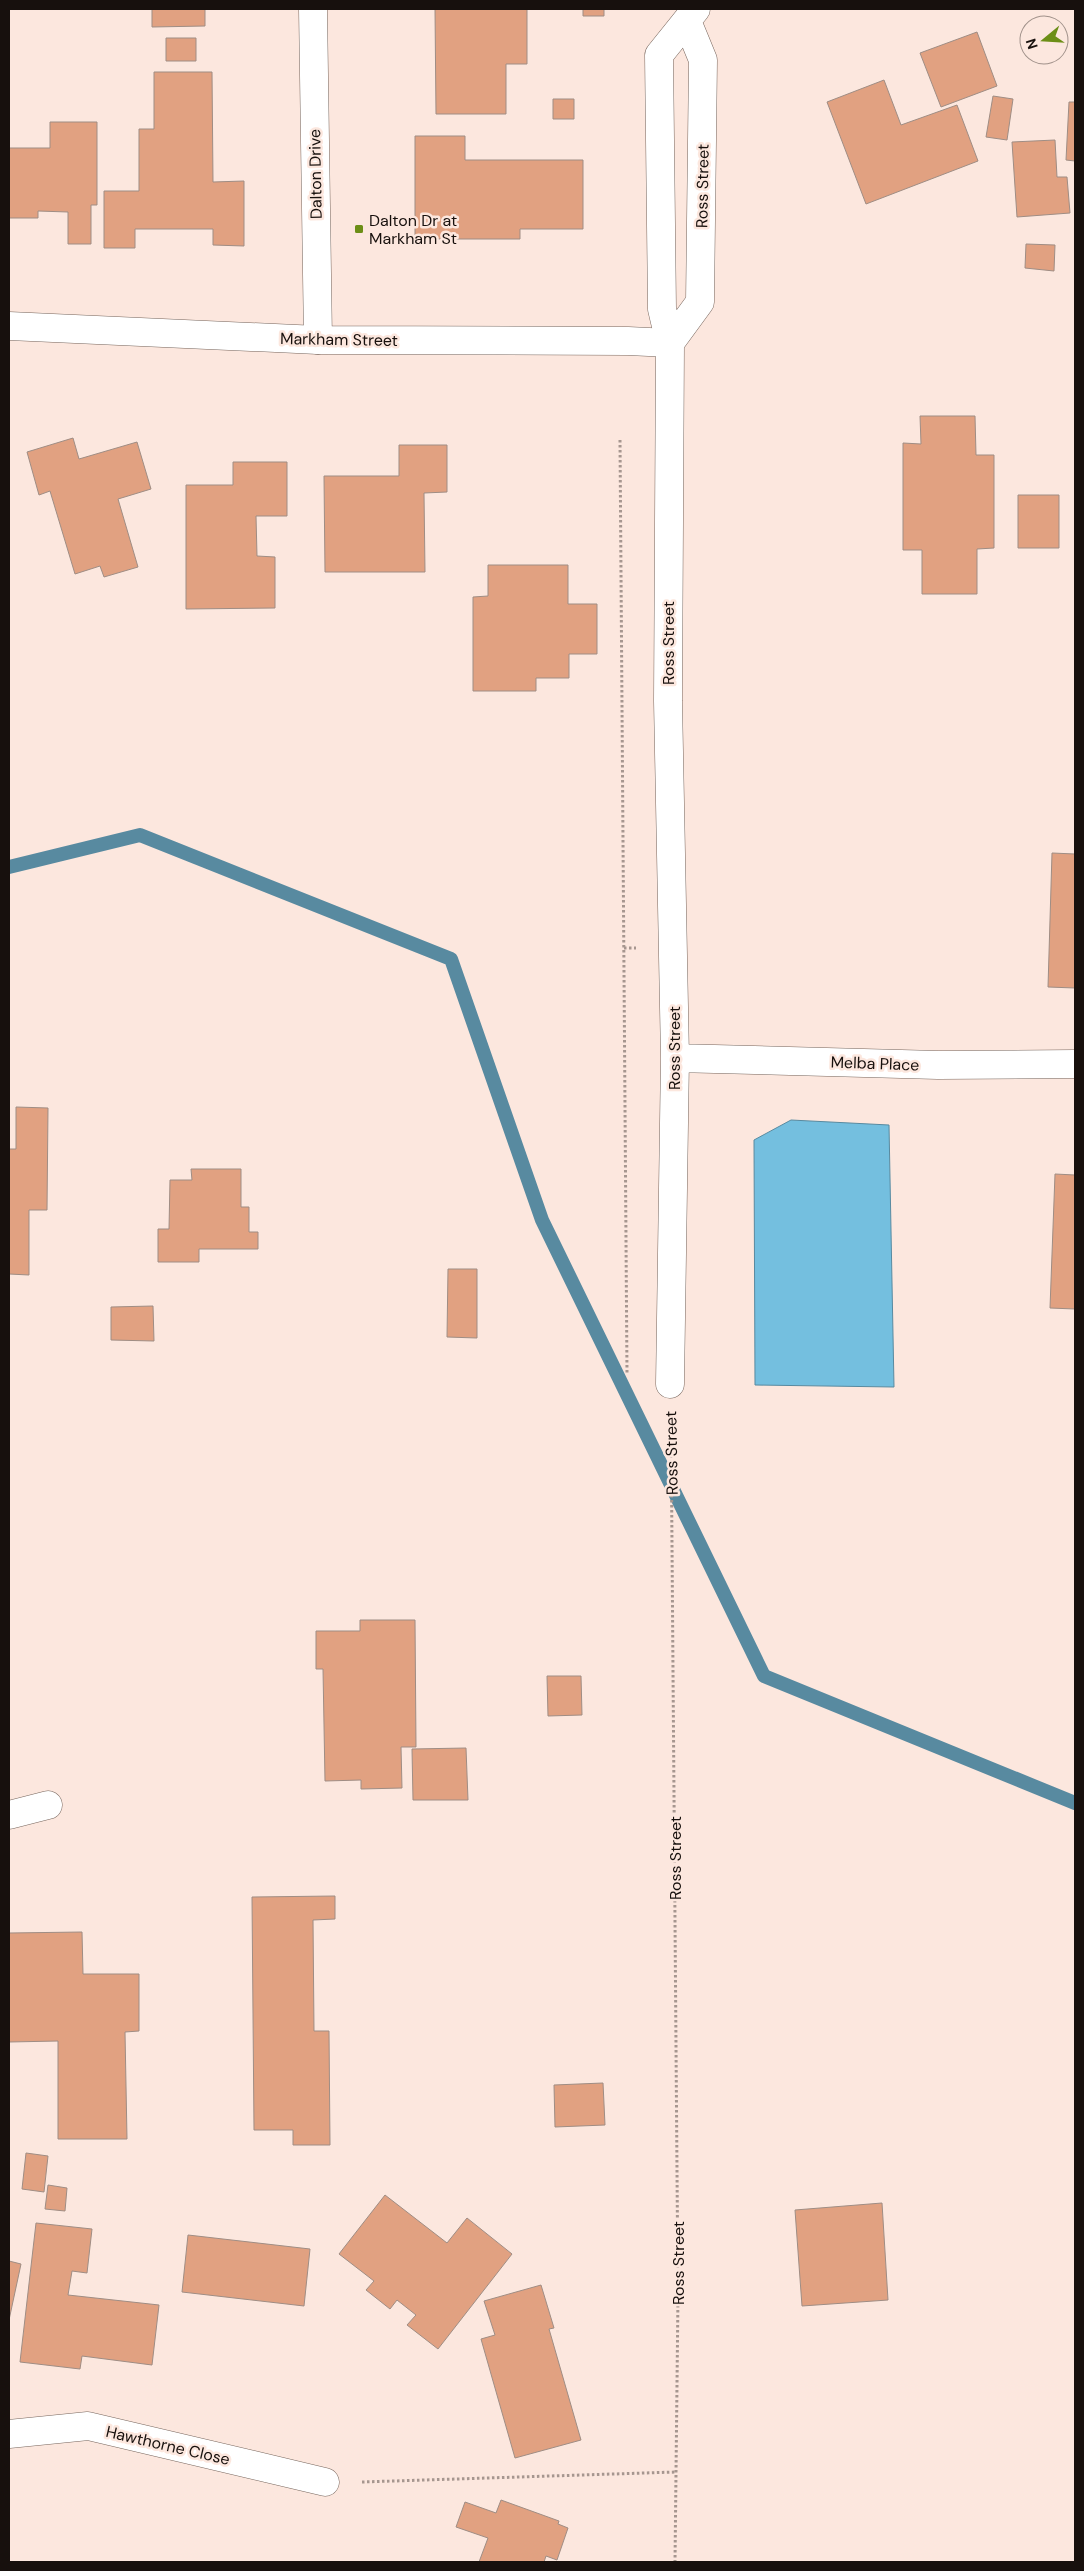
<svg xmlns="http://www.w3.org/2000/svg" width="1084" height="2571" viewBox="0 0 1084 2571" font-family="'DM Sans',sans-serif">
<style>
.water{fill:#74bfdf;stroke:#588aa0}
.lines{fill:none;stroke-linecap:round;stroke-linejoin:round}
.stream{stroke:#588aa0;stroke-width:14}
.building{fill:#e1a181;stroke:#9f8d84}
.minor-casing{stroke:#77665d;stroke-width:29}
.tertiary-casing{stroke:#77665d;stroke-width:29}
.path{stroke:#a6968f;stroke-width:3;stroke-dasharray:2.5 2.5;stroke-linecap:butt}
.minor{stroke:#fff;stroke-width:28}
.tertiary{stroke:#fff;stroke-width:28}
.poi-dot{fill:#6c8e16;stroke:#fce7de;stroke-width:2}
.labels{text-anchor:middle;stroke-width:5;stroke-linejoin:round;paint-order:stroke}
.street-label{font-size:16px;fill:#17100d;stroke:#fce7de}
.poi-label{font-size:16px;fill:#17100d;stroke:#fce7de;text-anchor:start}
</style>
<rect width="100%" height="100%" fill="#fce7de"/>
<path class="water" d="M 791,1120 L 889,1125 L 894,1387 L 755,1385 L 754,1140 Z"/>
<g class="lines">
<path class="stream" d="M 9,867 L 140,835 L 451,959 L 542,1220 L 764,1676 L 1075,1803"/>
</g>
<path class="building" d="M 152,9 L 205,9 L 205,26 L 152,27 Z
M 435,9 L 527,9 L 527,64 L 506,64 L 506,114 L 436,114 Z
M 583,9 L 604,9 L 604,16 L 583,16 Z
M 977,32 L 997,86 L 941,107 L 920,53 Z
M 166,38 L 196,38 L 196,61 L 166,61 Z
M 154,72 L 212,72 L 213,182 L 244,181 L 244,246 L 213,245 L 213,229 L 135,229 L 135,248 L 104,248 L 104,191 L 139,191 L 139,129 L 154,129 Z
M 884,80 L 901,125 L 957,105 L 978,161 L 866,204 L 827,102 Z
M 993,96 L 1013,99 L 1007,140 L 986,137 Z
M 553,99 L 574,99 L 574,119 L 553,119 Z
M 1069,102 L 1075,102 L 1075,161 L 1066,160 Z
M 50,122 L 97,122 L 97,205 L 91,205 L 91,244 L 68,244 L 68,212 L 38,211 L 38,218 L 9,218 L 9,148 L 50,148 Z
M 415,136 L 465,136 L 465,160 L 583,160 L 583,229 L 520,229 L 520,239 L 415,239 Z
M 1055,140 L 1057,177 L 1067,177 L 1070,213 L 1017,217 L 1012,142 Z
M 1026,244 L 1055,245 L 1054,271 L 1025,268 Z
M 920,416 L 975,416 L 976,455 L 994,455 L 994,548 L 977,549 L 977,594 L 922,594 L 922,550 L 903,550 L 903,443 L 921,444 Z
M 73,438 L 79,459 L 137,442 L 151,489 L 118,499 L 138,567 L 104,577 L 100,566 L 75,574 L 50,491 L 39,495 L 27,452 Z
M 399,445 L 447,445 L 447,492 L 424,493 L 425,572 L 325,572 L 324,476 L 399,476 Z
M 233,462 L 287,462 L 287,516 L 256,516 L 257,556 L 275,557 L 275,608 L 186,609 L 186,485 L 233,485 Z
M 1018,495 L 1059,495 L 1059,548 L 1018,548 Z
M 488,565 L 568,565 L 568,604 L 597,604 L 597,654 L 569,654 L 569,678 L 536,678 L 536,691 L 473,691 L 473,597 L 488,596 Z
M 1052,853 L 1075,854 L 1075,988 L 1048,987 Z
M 16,1107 L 48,1108 L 47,1210 L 29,1210 L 29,1275 L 9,1274 L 9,1149 L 16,1149 Z
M 191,1169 L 241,1169 L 241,1207 L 249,1207 L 249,1232 L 258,1232 L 258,1249 L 199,1249 L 199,1262 L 158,1262 L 158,1229 L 169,1229 L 170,1180 L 192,1180 Z
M 1055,1174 L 1075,1175 L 1075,1309 L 1050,1308 Z
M 448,1269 L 477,1269 L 477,1338 L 447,1337 Z
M 153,1306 L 154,1341 L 111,1340 L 111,1307 Z
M 360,1620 L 415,1620 L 416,1747 L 401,1747 L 402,1788 L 361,1789 L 361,1780 L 325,1781 L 323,1669 L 316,1669 L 316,1631 L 360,1631 Z
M 547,1676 L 581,1676 L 582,1715 L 548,1716 Z
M 466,1748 L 468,1800 L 413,1800 L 412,1749 Z
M 335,1896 L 335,1919 L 313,1920 L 314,2031 L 329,2031 L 330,2145 L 293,2145 L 293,2130 L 254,2130 L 252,1897 Z
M 82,1932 L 83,1974 L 139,1974 L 139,2031 L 125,2032 L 127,2139 L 58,2139 L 58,2041 L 9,2042 L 9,1933 Z
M 603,2083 L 605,2125 L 555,2127 L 554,2085 Z
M 26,2153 L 48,2156 L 44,2192 L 22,2189 Z
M 48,2185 L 67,2188 L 65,2211 L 45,2209 Z
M 385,2195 L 447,2243 L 467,2218 L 512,2254 L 438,2349 L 407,2325 L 416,2315 L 397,2300 L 390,2309 L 366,2290 L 374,2281 L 339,2254 Z
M 882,2203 L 888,2300 L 802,2306 L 795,2210 Z
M 36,2223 L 92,2229 L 87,2273 L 72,2271 L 68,2295 L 159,2305 L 152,2365 L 82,2356 L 80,2369 L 20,2362 Z
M 188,2235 L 310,2249 L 304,2306 L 182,2292 Z
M 9,2261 L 21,2264 L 9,2320 Z
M 541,2285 L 554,2328 L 549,2329 L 581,2440 L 515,2458 L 481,2339 L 495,2335 L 484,2301 Z
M 501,2500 L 559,2521 L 558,2524 L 568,2528 L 557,2560 L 546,2556 L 544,2562 L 479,2562 L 488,2538 L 456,2527 L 465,2502 L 496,2513 Z"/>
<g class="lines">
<g class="minor-casing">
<path id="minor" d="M 313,9 L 318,340
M 670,343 L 700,302 L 703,60 L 687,21
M 675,1058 L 938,1065 L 1075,1064
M 670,1384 L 675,1058 L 668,701 L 670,343 L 662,309 L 659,55 L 696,9
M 9,1815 L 48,1805
M 9,2434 L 88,2426 L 325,2482"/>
</g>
<g class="tertiary-casing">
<path id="tertiary" d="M 9,326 L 318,340 L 628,341 L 670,343"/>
</g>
<path class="path" d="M 620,440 L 627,1373
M 624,948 L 636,948
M 671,1420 L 678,2295 L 675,2562
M 362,2482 L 676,2472"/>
<use href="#minor" class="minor"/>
<use href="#tertiary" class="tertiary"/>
</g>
<rect class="poi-dot" x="354" y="224" width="10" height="10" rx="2.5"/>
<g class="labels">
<g class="street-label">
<text transform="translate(315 174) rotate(-91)" y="6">Dalton Drive</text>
<text transform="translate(702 186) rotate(-89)" y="6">Ross Street</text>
<text transform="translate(339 339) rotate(1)" y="6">Markham Street</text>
<text transform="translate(668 643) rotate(-90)" y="6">Ross Street</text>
<text transform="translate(674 1048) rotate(-90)" y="6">Ross Street</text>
<text transform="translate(875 1063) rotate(2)" y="6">Melba Place</text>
<text transform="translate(671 1453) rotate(-91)" y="6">Ross Street</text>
<text transform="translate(675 1858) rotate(-90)" y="6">Ross Street</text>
<text transform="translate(678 2263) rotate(-90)" y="6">Ross Street</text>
<text transform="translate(168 2445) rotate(13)" y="6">Hawthorne Close</text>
</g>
<g class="poi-label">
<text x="369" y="226">Dalton Dr at<tspan x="369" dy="18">Markham St</tspan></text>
</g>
</g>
<rect width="1084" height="2571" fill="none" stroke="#17100d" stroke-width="20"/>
<g transform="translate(1044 40) rotate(252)"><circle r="24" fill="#fce7de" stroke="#a0918a"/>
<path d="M0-4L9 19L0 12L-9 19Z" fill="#6c8e16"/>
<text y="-8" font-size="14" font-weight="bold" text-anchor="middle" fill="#17100d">N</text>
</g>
</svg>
